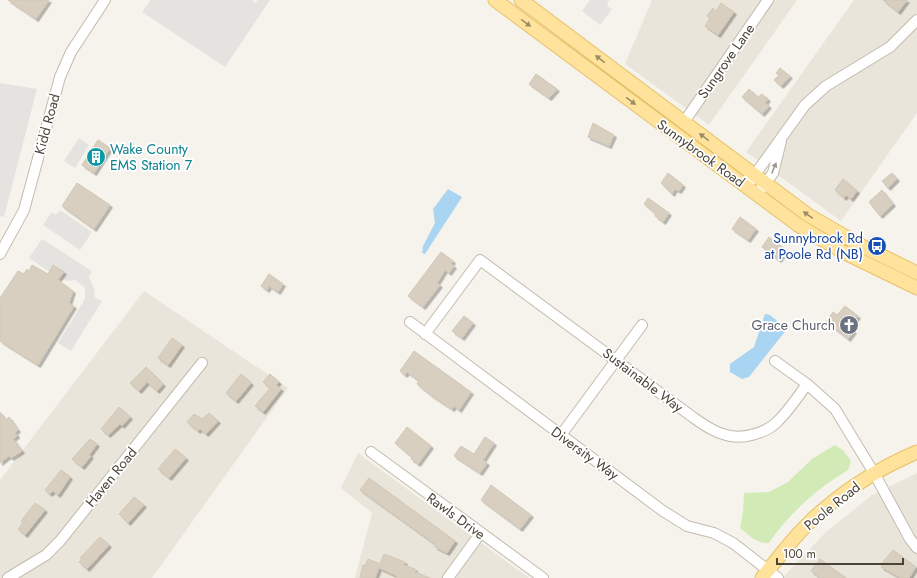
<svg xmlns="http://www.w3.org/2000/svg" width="917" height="578" viewBox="0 0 917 578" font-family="Jost,sans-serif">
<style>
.residential{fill:#eae5da}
.green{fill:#d2eab5}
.parking{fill:#e5e3e0}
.water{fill:#a9d4f2}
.building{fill:#d8cfc1;stroke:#d3c7b4;filter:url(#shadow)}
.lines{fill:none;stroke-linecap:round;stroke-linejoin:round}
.minor-casing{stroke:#c2bbae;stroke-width:12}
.major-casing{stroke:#e6c16a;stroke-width:15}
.minor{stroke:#fff;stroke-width:10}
.major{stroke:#ffe39c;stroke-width:13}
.oneway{fill:#9c8c66}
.oneway2{fill:#9c9892}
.labels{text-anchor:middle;stroke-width:3.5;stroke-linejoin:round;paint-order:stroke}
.street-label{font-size:14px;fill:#4b4439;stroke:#fff}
.culture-label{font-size:14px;fill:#0d838f;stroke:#fff;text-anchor:start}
.transit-label{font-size:14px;fill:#164399;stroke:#fff;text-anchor:end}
.worship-label{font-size:14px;fill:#5b616d;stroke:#fff;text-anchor:end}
</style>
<defs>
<filter id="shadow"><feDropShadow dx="2.5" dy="2.5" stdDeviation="0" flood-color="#0004"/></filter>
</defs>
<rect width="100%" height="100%" fill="#f6f3ec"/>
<path class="residential" d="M 652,0 L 797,0 L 709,125 L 625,64 Z
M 854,0 L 917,0 L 917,113 L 841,221 L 746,152 Z
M 144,291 L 288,388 L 152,578 L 0,578 L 0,480 Z
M 358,453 L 529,578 L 355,578 L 372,513 L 341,488 Z
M 917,473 L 917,578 L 782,578 L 826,532 L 872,495 Z"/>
<path class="green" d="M 835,445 L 843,450 L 851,461 L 848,470 C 818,488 789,513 769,543 C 757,544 749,535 740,528 L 743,512 L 744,493 L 769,492 L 788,482 L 812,459 Z"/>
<path class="parking" d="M 148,0 L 253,0 L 254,4 L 258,0 L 270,0 L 225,67 L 142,12 L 150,1 Z
M 590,0 L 609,0 L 607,6 L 612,9 L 600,25 L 582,11 Z
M 0,83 L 37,89 L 4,217 L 0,216 Z
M 79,138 L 89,145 L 75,168 L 64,161 Z
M 60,210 L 92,232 L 80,250 L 43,225 L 52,212 L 56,215 Z
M 42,239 L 92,271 L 89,277 L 94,288 L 95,298 L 102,301 L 71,351 L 58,343 L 85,299 L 85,288 L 75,280 L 68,281 L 60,279 L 29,258 Z"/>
<path class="water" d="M 448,189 L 462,197 L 425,254 L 422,253 L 423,246 L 435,223 L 433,209 Z
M 765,314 L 770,315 L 787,329 L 749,377 L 742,379 L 730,372 L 730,364 L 754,347 Z"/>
<path class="building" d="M 8,0 L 49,0 L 36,19 Z
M 883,0 L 907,0 L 898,12 Z
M 721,3 L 734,12 L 718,35 L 705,26 L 710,18 L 707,16 L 713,8 L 716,11 Z
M 780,68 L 790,76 L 781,86 L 774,80 L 779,75 L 776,73 Z
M 536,74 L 557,89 L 549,98 L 529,84 Z
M 749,89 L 758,97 L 762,94 L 768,99 L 765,103 L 769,106 L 762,114 L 742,97 Z
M 593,123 L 614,135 L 609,146 L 588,137 Z
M 98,140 L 110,148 L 94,173 L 82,165 Z
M 668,173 L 683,185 L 679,191 L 675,189 L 672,194 L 661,183 Z
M 892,173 L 897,179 L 888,188 L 882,181 Z
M 843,179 L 857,191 L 851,199 L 846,195 L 844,198 L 835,190 Z
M 77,183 L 110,205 L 94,229 L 62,206 Z
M 882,190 L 893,204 L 880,216 L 869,202 Z
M 648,198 L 669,213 L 663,222 L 655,216 L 656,214 L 644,204 Z
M 740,217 L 756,229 L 748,240 L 732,229 Z
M 769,237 L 786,250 L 779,260 L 762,247 Z
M 441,252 L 453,261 L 451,264 L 454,266 L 449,273 L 445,270 L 437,283 L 440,285 L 423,307 L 408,296 Z
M 32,265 L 48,274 L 53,265 L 64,272 L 58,280 L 73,291 L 69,303 L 74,306 L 38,365 L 0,341 L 0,298 L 18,271 L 24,274 L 27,269 L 29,271 Z
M 269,274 L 283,284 L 278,292 L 269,286 L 267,290 L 261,286 Z
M 845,306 L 858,316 L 850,328 L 854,331 L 848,339 L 826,322 L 833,312 L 837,315 Z
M 464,316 L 473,323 L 462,338 L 452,331 Z
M 172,338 L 182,345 L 168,365 L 158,358 Z
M 414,351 L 471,392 L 459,410 L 454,406 L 452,409 L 432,396 L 417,384 L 419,381 L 407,372 L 405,375 L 400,371 Z
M 146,367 L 163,384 L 157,391 L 147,382 L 139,391 L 130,383 Z
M 241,374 L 251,383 L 236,401 L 226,393 Z
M 270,374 L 279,382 L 276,385 L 281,389 L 263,412 L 255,406 L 270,388 L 263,382 Z
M 119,407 L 130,417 L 122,426 L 120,424 L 108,435 L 101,429 Z
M 0,412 L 6,420 L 9,417 L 18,430 L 15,432 L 17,436 L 13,439 L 22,451 L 11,458 L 9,456 L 0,463 Z
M 209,413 L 218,421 L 206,434 L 200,429 L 198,431 L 187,422 L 194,414 L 202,419 Z
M 407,427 L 431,446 L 418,464 L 411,459 L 412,457 L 395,443 Z
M 485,437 L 494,443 L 483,460 L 487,463 L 480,473 L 454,456 L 461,446 L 474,454 Z
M 90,439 L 97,444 L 89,455 L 91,456 L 82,467 L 72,459 Z
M 175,449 L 186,458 L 169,478 L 158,469 Z
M 61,470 L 70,477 L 58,495 L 53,491 L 50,494 L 45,490 Z
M 369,478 L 455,541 L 447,553 L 435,547 L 435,544 L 360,490 Z
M 491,485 L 531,515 L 520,529 L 481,500 Z
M 134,497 L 144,505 L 128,523 L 119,514 Z
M 35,503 L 45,510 L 25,535 L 18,529 L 23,523 L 21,521 Z
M 100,537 L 109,545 L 87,569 L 79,562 L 82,559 L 80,558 Z
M 893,550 L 916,567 L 909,578 L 901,578 L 881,567 L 884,564 L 882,563 Z
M 384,554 L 405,562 L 404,565 L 415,569 L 415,572 L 430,578 L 396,578 L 397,576 L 379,568 L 375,578 L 360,578 L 363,565 L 365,566 L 368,559 L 380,564 Z
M 820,559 L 846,578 L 821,578 L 811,571 Z"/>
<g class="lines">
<g class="minor-casing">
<path id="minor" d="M 684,122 L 768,0
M 751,180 L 805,105 L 826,86 L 890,47 L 917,20
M 757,194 L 773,173 L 781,141
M 0,254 L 24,210 L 60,77 L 71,52 L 105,0
M 410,322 L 663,511 L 687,526 L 714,533 L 733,543 L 778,578
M 425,334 L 480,260 L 694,418 C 704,425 714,432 726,435 C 742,440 767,433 778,421 C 789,410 798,397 807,384
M 775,361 L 807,384 L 835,409 L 874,473 L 910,539 L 917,548
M 561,435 L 642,325
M 371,452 L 543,578
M 8,578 L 46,555 L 60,541 L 202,363
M 448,578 L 480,534"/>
</g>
<g class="major-casing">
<path id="major" d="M 495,0 L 798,225 L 843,252 L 917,288
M 521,0 L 808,215 L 860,245 L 917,273
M 762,578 C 781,554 800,529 823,510 C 851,486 884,466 917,452"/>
</g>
<use href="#minor" class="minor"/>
<use href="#major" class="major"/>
</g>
<defs><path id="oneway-solid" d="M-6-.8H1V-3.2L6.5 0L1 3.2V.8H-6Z"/></defs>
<g class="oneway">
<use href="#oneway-solid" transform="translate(526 23) rotate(36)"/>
<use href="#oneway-solid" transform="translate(600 59) rotate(-143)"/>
<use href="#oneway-solid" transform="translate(631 101) rotate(37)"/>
<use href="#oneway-solid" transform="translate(704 137) rotate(-143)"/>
<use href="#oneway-solid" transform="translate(808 215) rotate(-145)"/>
</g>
<use class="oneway2" href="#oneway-solid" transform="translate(774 168) rotate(-68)"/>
<defs>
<g id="building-disc" transform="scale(1)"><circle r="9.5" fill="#0f9aa8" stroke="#fff"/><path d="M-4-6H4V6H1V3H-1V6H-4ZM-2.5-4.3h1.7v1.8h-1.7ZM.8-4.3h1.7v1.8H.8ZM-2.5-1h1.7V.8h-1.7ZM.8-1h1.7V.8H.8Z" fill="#fff"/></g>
<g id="bus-disc" transform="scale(1)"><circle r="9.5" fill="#1a4fb4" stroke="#fff"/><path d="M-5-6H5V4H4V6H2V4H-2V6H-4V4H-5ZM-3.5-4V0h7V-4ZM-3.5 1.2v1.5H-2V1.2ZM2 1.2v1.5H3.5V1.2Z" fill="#fff"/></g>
<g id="church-disc" transform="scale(1)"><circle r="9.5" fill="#6b7280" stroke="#fff"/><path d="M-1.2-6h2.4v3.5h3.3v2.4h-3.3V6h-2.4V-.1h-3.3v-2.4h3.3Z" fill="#fff"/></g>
</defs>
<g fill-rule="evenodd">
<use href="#building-disc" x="96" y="157"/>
<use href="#bus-disc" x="877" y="246"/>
<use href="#church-disc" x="849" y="325"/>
</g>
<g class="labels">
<g class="street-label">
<text transform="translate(726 61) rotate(-55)" y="5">Sungrove Lane</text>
<text transform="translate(47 124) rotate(-75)" y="5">Kidd Road</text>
<text transform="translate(701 153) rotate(36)" y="5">Sunnybrook Road</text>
<text transform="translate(643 380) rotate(37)" y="5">Sustainable Way</text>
<text transform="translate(585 453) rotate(36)" y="5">Diversity Way</text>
<text transform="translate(111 477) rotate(-51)" y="5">Haven Road</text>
<text transform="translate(832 506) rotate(-39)" y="5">Poole Road</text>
<text transform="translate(456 516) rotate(36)" y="5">Rawls Drive</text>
</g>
<g class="culture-label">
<text x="110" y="154">Wake County<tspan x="110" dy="16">EMS Station 7</tspan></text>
</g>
<g class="transit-label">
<text x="863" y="243">Sunnybrook Rd<tspan x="863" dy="16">at Poole Rd (NB)</tspan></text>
</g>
<g class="worship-label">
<text x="835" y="330">Grace Church</text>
</g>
</g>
<path d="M777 558v6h126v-6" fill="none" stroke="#4b4439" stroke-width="2"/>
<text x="783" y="558" font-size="12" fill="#4b4439" stroke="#ffffff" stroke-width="3" paint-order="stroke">100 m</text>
</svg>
